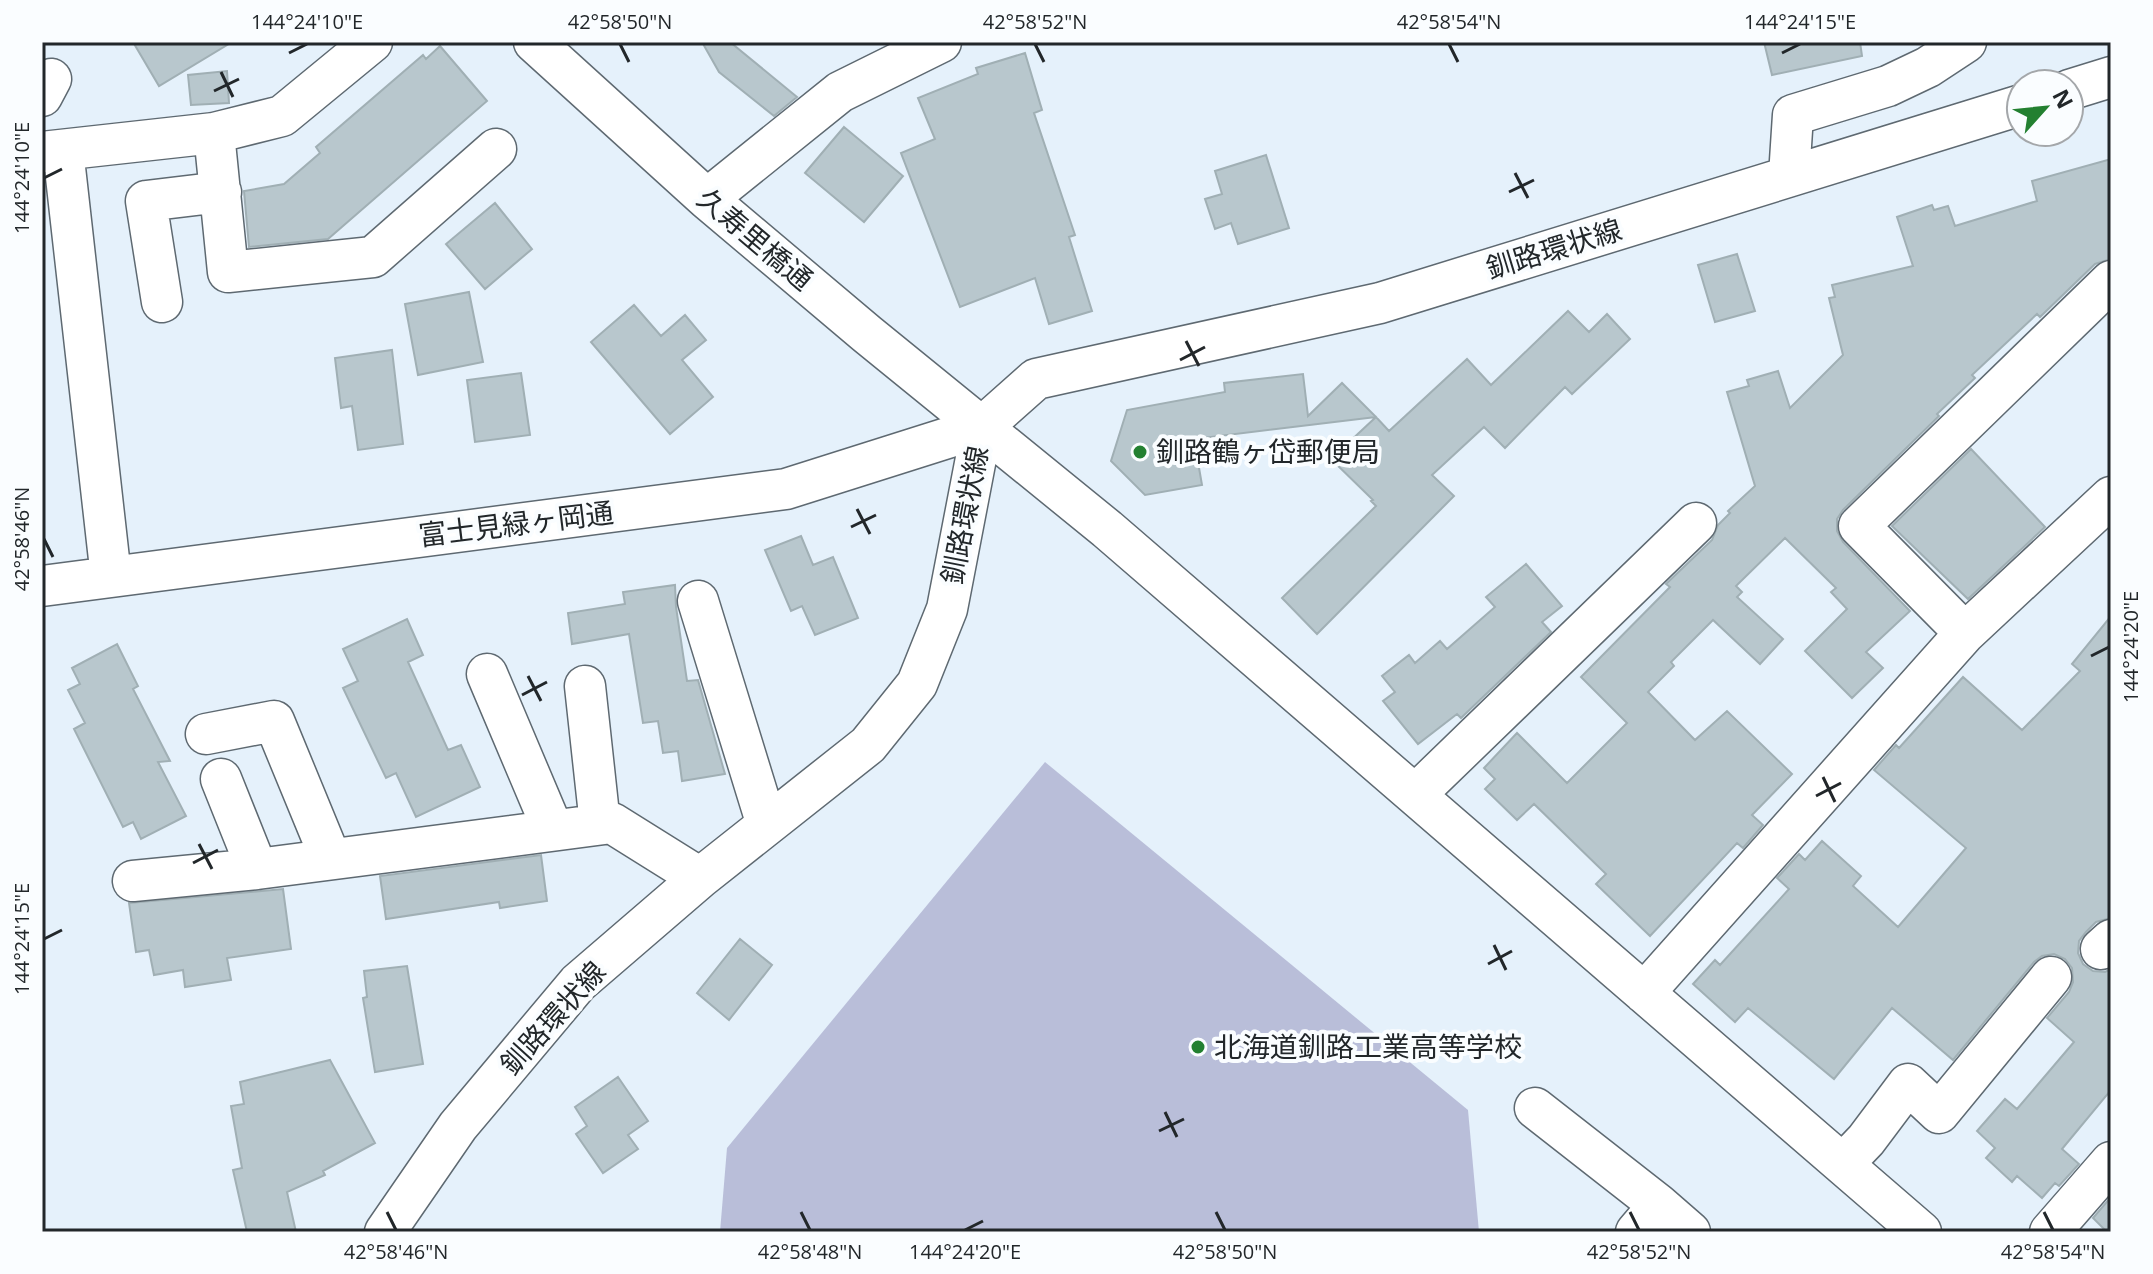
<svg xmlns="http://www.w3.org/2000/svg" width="2153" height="1274" viewBox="0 0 2153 1274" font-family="'Open Sans','Noto Sans JP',sans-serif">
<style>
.green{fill:#b9bed9}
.building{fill:#b8c7cd;stroke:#a0afb4;stroke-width:2}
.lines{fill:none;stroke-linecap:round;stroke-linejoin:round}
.minor-casing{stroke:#5e6971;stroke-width:43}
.minor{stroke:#fff;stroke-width:40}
.ticks{fill:none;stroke:#22272a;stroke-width:3}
.poi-dot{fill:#238031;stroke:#fafdff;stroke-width:3}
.labels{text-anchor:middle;stroke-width:8;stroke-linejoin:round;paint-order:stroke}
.street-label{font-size:28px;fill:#22272a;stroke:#fafdff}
.poi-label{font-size:28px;fill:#22272a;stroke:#fafdff;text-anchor:start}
.neatline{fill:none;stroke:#22272a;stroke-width:3}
.ticks-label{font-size:20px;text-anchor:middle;fill:#22272a}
</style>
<rect width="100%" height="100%" fill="#e5f1fb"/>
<path class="green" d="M 1045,762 L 1468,1110 L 1479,1232 L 720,1232 L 727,1148 Z"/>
<path class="building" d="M 133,42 L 232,42 L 159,86 Z
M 702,42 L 730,42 L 797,97 L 774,116 L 719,72 Z
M 1764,42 L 1860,42 L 1862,56 L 1772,75 Z
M 440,46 L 487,101 L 328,239 L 249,247 L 244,191 L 284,184 L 320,153 L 316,147 L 423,55 L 426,59 Z
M 1025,53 L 1042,110 L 1034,113 L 1075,235 L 1069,237 L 1092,311 L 1049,324 L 1035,278 L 960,307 L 901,153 L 935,139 L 918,98 L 978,74 L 976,68 Z
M 227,71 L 229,103 L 191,105 L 188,75 Z
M 844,127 L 903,176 L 864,222 L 805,173 Z
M 1266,155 L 1289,228 L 1238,244 L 1231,223 L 1215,229 L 1205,199 L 1222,194 L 1215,171 Z
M 2111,159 L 2111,259 L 2095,264 L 2040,317 L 2037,314 L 1972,375 L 1975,378 L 1937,414 L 1939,416 L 1843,510 L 1837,519 L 1837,531 L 1843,542 L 1910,611 L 1866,652 L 1883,668 L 1852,698 L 1805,651 L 1847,609 L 1831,592 L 1836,588 L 1785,538 L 1736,586 L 1742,592 L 1737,597 L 1783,639 L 1760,664 L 1713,620 L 1671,662 L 1674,666 L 1648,692 L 1695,740 L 1727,711 L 1792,774 L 1752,815 L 1763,825 L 1743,848 L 1737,843 L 1650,936 L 1596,884 L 1606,874 L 1534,804 L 1517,820 L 1485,789 L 1495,779 L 1484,768 L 1517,733 L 1567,783 L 1627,723 L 1581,677 L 1670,587 L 1666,584 L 1712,540 L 1718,525 L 1730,513 L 1728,511 L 1755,486 L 1727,392 L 1749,386 L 1747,380 L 1778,371 L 1790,408 L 1843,355 L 1829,298 L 1835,297 L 1832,285 L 1913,266 L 1897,217 L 1932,205 L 1934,210 L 1948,206 L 1955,226 L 2037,201 L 2032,181 Z
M 495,203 L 532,249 L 485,289 L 446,244 Z
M 1737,254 L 1755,311 L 1715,322 L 1698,265 Z
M 469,292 L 483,362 L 418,375 L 405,304 Z
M 634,305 L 661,336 L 685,315 L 706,340 L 682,360 L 713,397 L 670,434 L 591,342 Z
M 1568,311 L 1589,332 L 1607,314 L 1630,339 L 1572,394 L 1565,387 L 1505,448 L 1484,427 L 1432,475 L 1454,496 L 1317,634 L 1282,598 L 1376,506 L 1371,501 L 1373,500 L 1331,459 L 1376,417 L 1389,431 L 1467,359 L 1491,385 Z
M 392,350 L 403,444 L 358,450 L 352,406 L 341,408 L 335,358 Z
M 521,373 L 530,435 L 475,442 L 467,380 Z
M 1303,374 L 1308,416 L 1342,383 L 1376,417 L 1194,439 L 1202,485 L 1145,495 L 1111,461 L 1127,410 L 1225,392 L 1224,383 Z
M 1971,449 L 2045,527 L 1968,599 L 1892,526 Z
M 801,536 L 813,565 L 833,557 L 858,618 L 815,635 L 802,606 L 791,611 L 765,550 Z
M 1526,564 L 1562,606 L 1542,622 L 1551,632 L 1461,718 L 1457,714 L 1418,744 L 1383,701 L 1395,692 L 1382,676 L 1409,655 L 1415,663 L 1440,641 L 1447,649 L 1495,607 L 1486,597 Z
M 675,585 L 676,607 L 687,681 L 698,680 L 725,774 L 682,781 L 678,751 L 663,753 L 658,721 L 643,723 L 629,634 L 572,644 L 568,613 L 625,604 L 623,592 Z
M 2111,616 L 2111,918 L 2096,922 L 2086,932 L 2079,941 L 2078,953 L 2083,964 L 2093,971 L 2105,972 L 2111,969 L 2111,1090 L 2062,1149 L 2079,1164 L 2059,1186 L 2055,1183 L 2042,1198 L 2017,1176 L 2012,1182 L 1986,1158 L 1995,1148 L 1977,1131 L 2005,1099 L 2017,1109 L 2074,1042 L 2047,1018 L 2069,992 L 2073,982 L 2072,968 L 2065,959 L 2054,954 L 2042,956 L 2034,962 L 1953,1060 L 1892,1008 L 1834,1079 L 1748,1008 L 1735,1022 L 1693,984 L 1715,960 L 1720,965 L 1789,889 L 1777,878 L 1799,854 L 1805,860 L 1822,841 L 1861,876 L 1853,886 L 1898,927 L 1966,848 L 1874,770 L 1896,745 L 1899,748 L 1963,677 L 2022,730 L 2080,671 L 2072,664 Z
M 407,619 L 423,655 L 408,662 L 448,750 L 461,745 L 480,787 L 416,817 L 396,773 L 386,778 L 343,688 L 358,681 L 343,649 Z
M 117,644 L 138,686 L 133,689 L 170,761 L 158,762 L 186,816 L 141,839 L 133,822 L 123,827 L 74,729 L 85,723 L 68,690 L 80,684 L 72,668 Z
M 541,855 L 547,901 L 500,908 L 499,902 L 386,919 L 380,876 Z
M 283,889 L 291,949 L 227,958 L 231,980 L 185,987 L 183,970 L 154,975 L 149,950 L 136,952 L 129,903 Z
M 740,939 L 772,965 L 729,1020 L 697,993 Z
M 407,966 L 423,1064 L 375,1072 L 363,998 L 367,997 L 364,971 Z
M 330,1060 L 375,1143 L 323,1171 L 325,1175 L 287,1192 L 296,1232 L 247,1232 L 233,1170 L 242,1168 L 231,1106 L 244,1104 L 240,1082 Z
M 618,1077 L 648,1121 L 628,1135 L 638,1149 L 603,1173 L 576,1134 L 587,1126 L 575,1107 Z
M 2111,1197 L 2111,1232 L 2107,1232 L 2093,1218 Z"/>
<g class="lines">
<g class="minor-casing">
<path id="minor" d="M 534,42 L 707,199 L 867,334 L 1107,529 L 1921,1232
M 2069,90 L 2111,77
M 42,96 L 51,79
M 214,133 L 228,272 L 373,257 L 496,149
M 63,150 L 111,577
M 42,152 L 214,133 L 282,116 L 372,42
M 1789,176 L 1793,115 L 1888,86 L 1928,67 L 1966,42
M 707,199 L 840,92 L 941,42
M 162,302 L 146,201 L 221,192
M 42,586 L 786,489 L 982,427
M 698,601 L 767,825
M 1965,633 L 1859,526 L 2111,281
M 487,674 L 553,830
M 585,686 L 600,824
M 206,734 L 274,721 L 330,857
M 221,779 L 257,869
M 1416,794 L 1696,523
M 133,881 L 257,869 L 612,823 L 700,878
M 2101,949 L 2111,940
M 1644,993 L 1965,633 L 2111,497
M 1535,1108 L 1659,1205 L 1636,1232
M 1843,1164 L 1866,1140 L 1908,1084 L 1939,1113 L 2051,977
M 1659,1205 L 1690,1232
M 385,1232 L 458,1126 L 578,983 L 700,878 L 868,745 L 917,684 L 947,609 L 982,427 L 1036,379 L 1380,303 L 2021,105
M 2050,1232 L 2111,1162"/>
</g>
<use href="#minor" class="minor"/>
</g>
<path class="ticks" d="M 620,44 L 629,62M 1035,44 L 1044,62M 1449,44 L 1458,62M 289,53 L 307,44M 1782,53 L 1800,44M 221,72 L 233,97M 214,91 L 239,79M 1515,173 L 1528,198M 44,178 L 62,169M 1509,192 L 1534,180M 1186,341 L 1199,366M 1180,360 L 1205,347M 857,509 L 870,534M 851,527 L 876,515M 44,539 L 53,557M 2091,656 L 2109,647M 528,676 L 541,701M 522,695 L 547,682M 1823,777 L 1835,802M 1816,796 L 1841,783M 199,844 L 212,869M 193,863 L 218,850M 44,939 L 62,930M 1494,945 L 1506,970M 1488,964 L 1512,951M 1165,1112 L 1177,1137M 1159,1131 L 1184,1119M 387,1212 L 396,1230M 801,1212 L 810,1230M 1216,1212 L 1225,1230M 1630,1212 L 1639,1230M 2044,1212 L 2053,1230M 965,1230 L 983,1221"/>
<g class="poi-dot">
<circle cx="1140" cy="452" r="8"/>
<circle cx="1198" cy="1047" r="8"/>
</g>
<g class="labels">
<g class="street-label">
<text transform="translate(755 239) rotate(40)" y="10">久寿里橋通</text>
<text transform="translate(1554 249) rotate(-17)" y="10">釧路環状線</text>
<text transform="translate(965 515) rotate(-79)" y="10">釧路環状線</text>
<text transform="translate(516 524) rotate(-7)" y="10">富士見緑ヶ岡通</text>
<text transform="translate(553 1018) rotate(-48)" y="10">釧路環状線</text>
</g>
<g class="poi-label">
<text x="1156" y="462">釧路鶴ヶ岱郵便局</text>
<text x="1214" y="1057">北海道釧路工業高等学校</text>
</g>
</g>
<rect width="2153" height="1274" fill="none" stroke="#fafdff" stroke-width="88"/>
<g transform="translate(2045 108) rotate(63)"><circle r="38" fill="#fafdff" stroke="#a4a7aa" stroke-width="2"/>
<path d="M0-6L14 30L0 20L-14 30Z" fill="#238031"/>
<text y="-12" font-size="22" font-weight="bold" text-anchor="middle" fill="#22272a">N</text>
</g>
<rect x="44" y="44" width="2065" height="1186" class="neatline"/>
<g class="ticks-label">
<text x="307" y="29">144°24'10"E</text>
<text x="620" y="29">42°58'50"N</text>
<text x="1035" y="29">42°58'52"N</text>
<text x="1449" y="29">42°58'54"N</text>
<text x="1800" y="29">144°24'15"E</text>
<text transform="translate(22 178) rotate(-90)" y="7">144°24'10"E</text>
<text transform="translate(22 539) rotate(-90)" y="7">42°58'46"N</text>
<text transform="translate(2131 647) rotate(-90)" y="7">144°24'20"E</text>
<text transform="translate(22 939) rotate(-90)" y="7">144°24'15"E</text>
<text x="396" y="1259">42°58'46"N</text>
<text x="810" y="1259">42°58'48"N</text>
<text x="965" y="1259">144°24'20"E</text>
<text x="1225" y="1259">42°58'50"N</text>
<text x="1639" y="1259">42°58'52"N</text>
<text x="2053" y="1259">42°58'54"N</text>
</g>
</svg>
